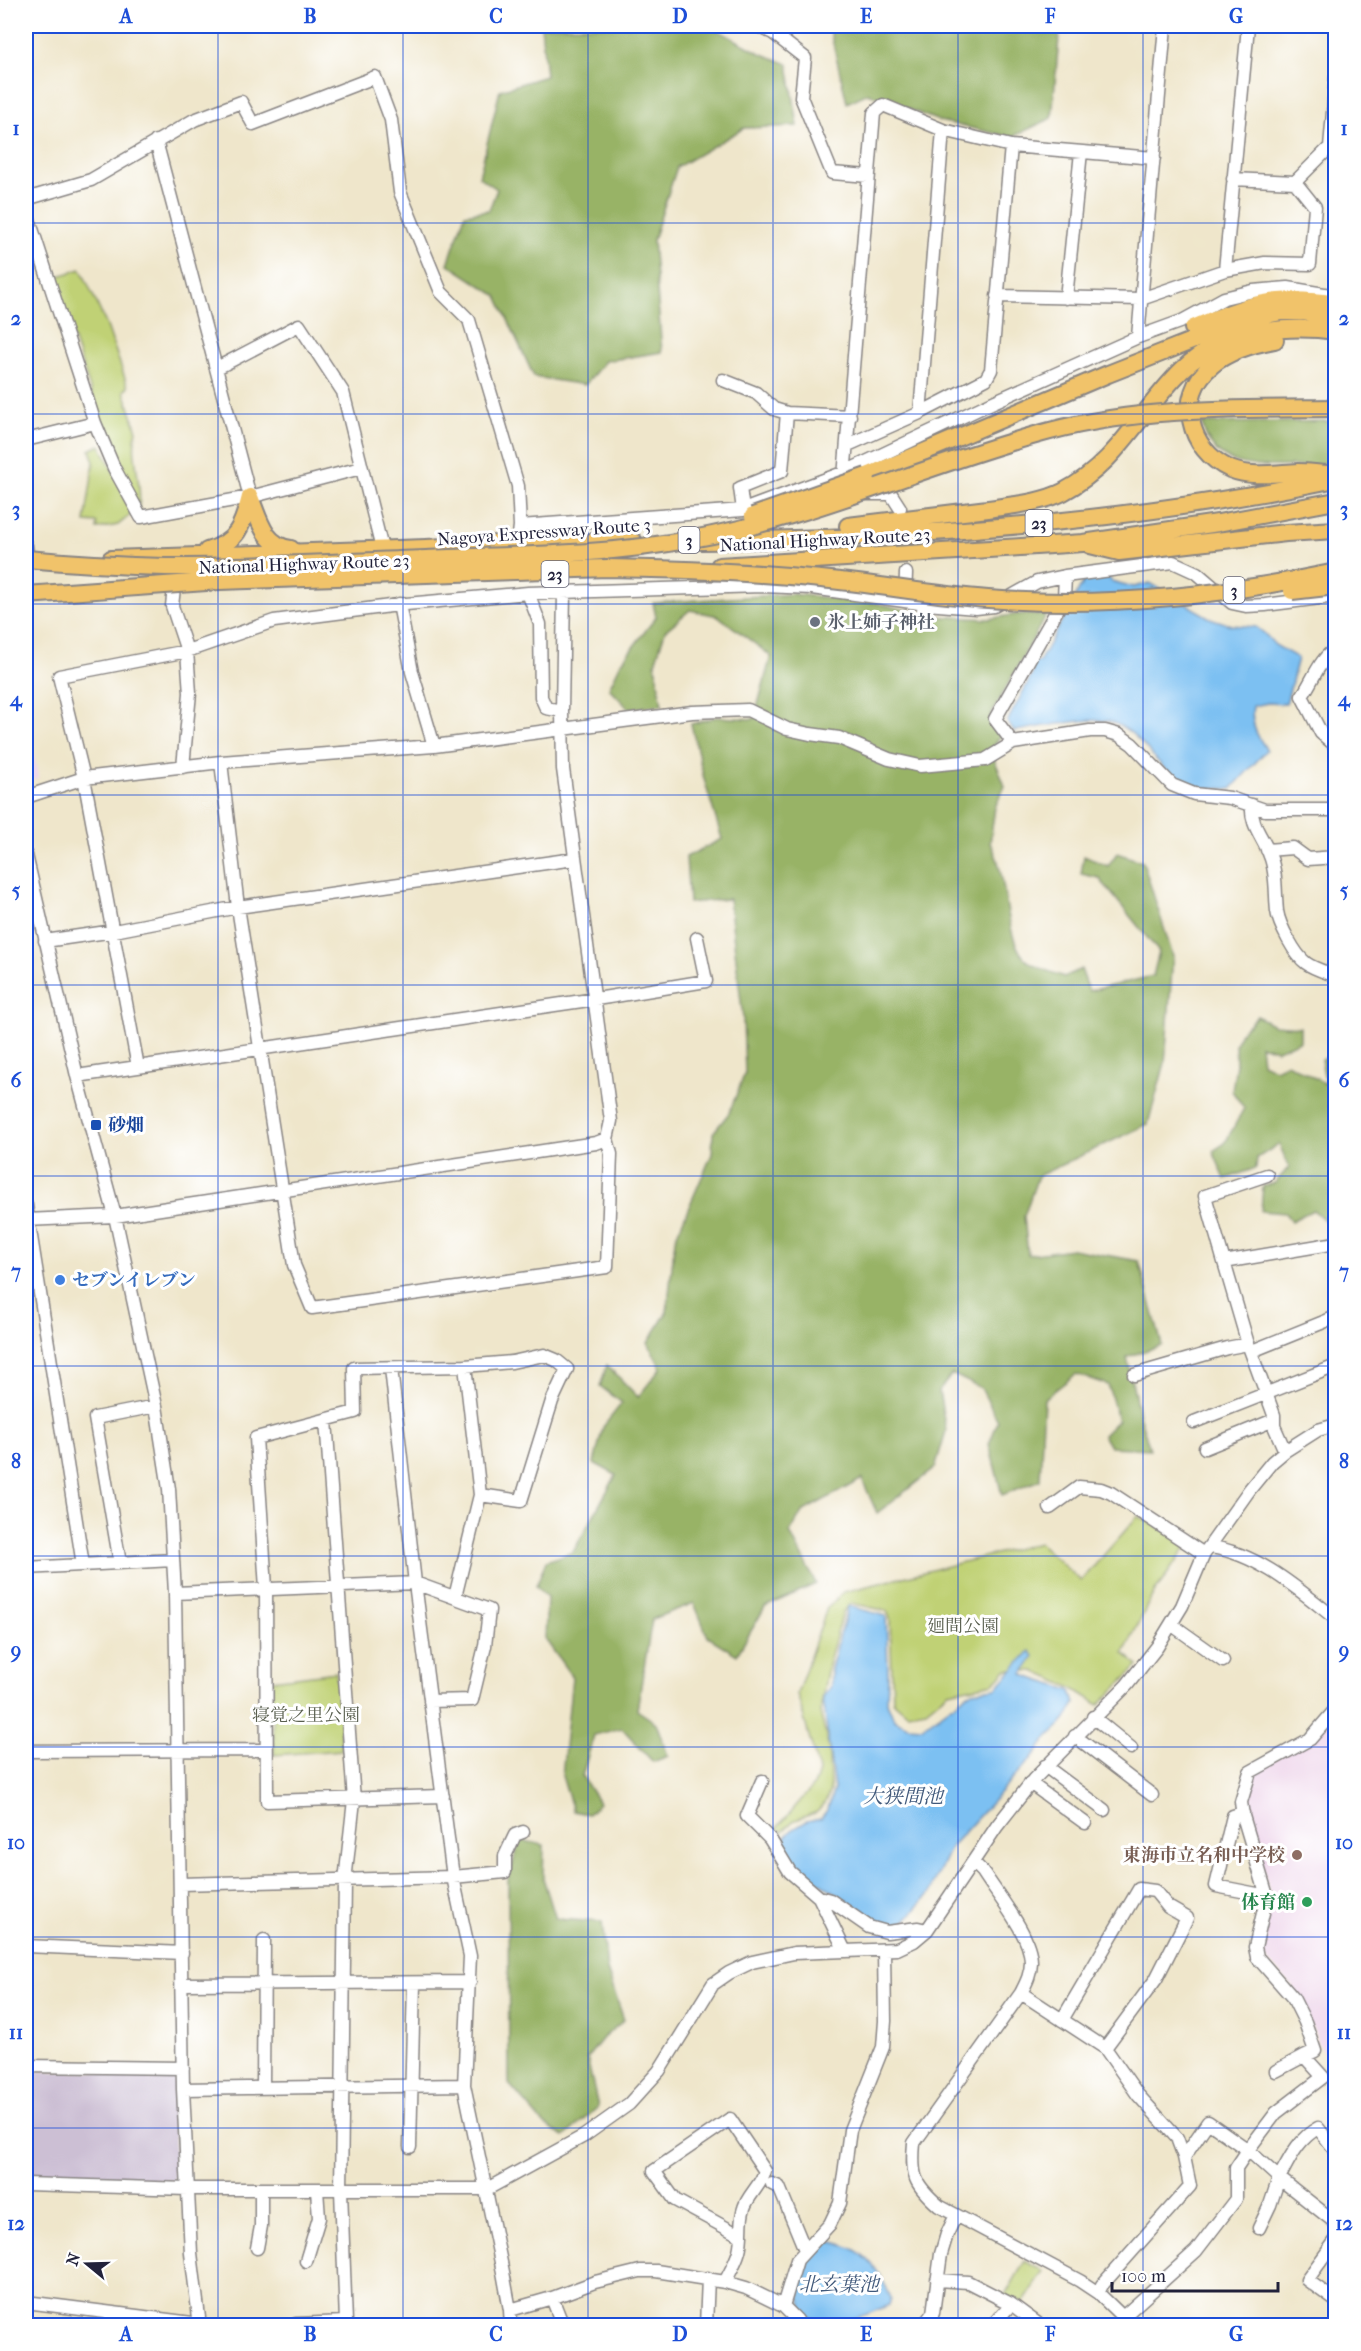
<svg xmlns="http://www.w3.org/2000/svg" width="1361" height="2351" viewBox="0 0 1361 2351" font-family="'IM FELL French Canon','Noto Serif JP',serif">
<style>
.built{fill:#edd1e9}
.industrial{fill:#ccbfd4}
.green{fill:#c0d174;stroke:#717a58;stroke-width:1.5}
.forest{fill:#98b366;stroke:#5d6a50;stroke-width:1.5}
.water{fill:#7bc0f2;stroke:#4e7196;stroke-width:1.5}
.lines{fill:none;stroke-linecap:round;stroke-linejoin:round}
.minor-casing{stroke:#888483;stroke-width:15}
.highway-casing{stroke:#888483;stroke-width:20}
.minor{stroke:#fff;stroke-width:12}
.highway{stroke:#f1c36a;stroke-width:16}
.highway-bridge-casing{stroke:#888483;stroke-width:20;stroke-linecap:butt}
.highway-bridge{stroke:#f1c36a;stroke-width:16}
.grid{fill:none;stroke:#1d4ed8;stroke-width:1.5;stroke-opacity:0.55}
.worship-dot{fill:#6b7280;stroke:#fff;stroke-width:2}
.transit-dot{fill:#1a4fb4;stroke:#fff;stroke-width:2}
.shop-dot{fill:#3f7fe0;stroke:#fff;stroke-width:2}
.education-dot{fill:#8d6e63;stroke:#fff;stroke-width:2}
.leisure-dot{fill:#2e9e5b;stroke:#fff;stroke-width:2}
.labels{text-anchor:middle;stroke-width:6;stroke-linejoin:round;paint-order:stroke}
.shield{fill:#fff;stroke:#646476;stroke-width:1.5}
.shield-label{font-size:16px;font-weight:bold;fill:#22223b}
.street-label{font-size:18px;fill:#22223b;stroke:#fff}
.worship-label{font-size:18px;font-weight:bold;fill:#5b616d;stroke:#fff;text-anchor:start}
.transit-label{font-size:18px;font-weight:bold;fill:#164399;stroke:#fff;text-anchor:start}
.shop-label{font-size:18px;font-weight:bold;fill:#366cbe;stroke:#fff;text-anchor:start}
.park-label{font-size:18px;fill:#595f4f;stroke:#fff}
.education-label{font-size:18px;font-weight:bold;fill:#785e54;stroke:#fff;text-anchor:end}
.leisure-label{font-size:18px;font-weight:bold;fill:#27864d;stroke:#fff;text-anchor:end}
.water-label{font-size:20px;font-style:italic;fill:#41597b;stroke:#fff}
.neatline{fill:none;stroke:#1d4ed8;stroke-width:2}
.grid-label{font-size:20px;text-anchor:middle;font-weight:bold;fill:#1d4ed8}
</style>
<rect width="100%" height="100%" fill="#fff"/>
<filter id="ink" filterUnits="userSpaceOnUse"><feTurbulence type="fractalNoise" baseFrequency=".0167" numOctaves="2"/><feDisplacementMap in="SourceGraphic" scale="12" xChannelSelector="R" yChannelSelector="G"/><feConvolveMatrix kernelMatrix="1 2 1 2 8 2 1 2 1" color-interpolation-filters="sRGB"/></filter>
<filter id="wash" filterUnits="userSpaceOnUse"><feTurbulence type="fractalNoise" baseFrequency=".008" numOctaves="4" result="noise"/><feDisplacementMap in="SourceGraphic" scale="24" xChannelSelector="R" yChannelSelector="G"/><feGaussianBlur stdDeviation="1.35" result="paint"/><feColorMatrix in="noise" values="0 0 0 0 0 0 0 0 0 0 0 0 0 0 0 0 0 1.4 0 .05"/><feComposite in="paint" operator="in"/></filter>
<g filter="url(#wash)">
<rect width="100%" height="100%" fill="#efe6cb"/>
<path class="built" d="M 26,723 L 39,778 L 26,781 Z
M 1335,1717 L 1335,2074 L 1325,2057 L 1296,1990 L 1262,1955 L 1271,1897 L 1245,1804 L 1253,1775 Z"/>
<path class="industrial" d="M 26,2071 L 176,2073 L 174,2181 L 26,2177 Z"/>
<path class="green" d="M 81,269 L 107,326 L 128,387 L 124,391 L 137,431 C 129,452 143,482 139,506 L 116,466 L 53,278 Z
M 100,445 L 134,512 L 118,525 L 97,529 L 97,523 L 85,522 L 94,462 L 90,450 Z
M 1138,1516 L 1189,1543 L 1152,1596 L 1124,1653 L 1138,1666 L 1099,1705 L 1072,1688 L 1034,1671 L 1006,1670 L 994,1683 L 948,1692 L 926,1710 L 907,1713 L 893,1701 L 890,1619 L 887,1611 L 851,1603 L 843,1612 L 828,1665 L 820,1712 L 829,1749 L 830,1791 L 825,1803 L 817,1812 L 793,1821 L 782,1832 L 777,1828 L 815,1784 L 819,1771 L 797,1694 L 827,1608 L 844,1592 L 1039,1543 L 1081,1581 Z
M 336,1672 L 342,1750 L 274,1755 L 272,1680 Z
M 1025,2261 L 1044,2272 L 1020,2308 L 1003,2299 Z"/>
<path class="forest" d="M 541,26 L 710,26 L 760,53 L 788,64 L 798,126 L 744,128 L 677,167 L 653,240 L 662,352 L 605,361 L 585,385 L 534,377 L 497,296 L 448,264 L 465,214 L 489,210 L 497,189 L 479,177 L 500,90 L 546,76 Z
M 829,26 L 1060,26 L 1052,118 L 1012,137 L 939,121 L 868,93 L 847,103 Z
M 1335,421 L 1335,464 C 1322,468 1307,466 1293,466 C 1255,467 1212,469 1202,423 Z
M 792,594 L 875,603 L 933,616 L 988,619 L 1018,614 L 1046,615 L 990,717 L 1002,733 L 991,751 L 1005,786 L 995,807 L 990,843 C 1009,872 1003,945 1029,962 C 1038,969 1053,972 1064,977 L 1081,969 L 1089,991 L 1153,976 L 1159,952 L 1099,878 L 1081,874 L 1084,856 L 1108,866 L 1117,853 L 1143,862 L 1173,956 L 1165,1063 L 1148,1124 L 1038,1176 L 1024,1216 L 1028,1255 L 1072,1249 L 1139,1261 L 1162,1345 L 1127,1357 L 1139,1415 L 1150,1449 L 1110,1447 L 1103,1435 L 1118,1420 L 1108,1385 L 1076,1374 L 1044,1399 L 1040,1480 L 1002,1495 L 989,1444 L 998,1421 L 981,1388 L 952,1374 L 939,1391 L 946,1431 L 935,1468 L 877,1513 L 862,1479 L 802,1512 L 790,1533 L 816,1584 L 765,1607 L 737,1655 L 708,1637 L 694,1603 L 652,1619 L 637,1710 L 656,1723 L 668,1756 L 653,1762 L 622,1728 L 594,1735 L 582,1776 L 599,1803 L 588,1814 L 573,1811 L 562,1776 L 572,1677 L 545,1639 L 547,1598 L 536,1586 L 546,1561 L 573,1552 L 616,1475 L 594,1463 L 603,1427 L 622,1403 L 600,1386 L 607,1365 L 638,1397 L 661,1368 L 648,1343 L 667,1312 L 675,1239 L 712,1154 L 713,1133 L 729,1113 L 745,1073 L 743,1019 L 729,899 L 689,903 L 686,857 L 722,839 L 704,779 L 691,724 L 716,717 L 754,719 L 771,656 L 718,616 L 690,610 L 665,631 L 655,663 L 662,705 L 629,709 L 609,688 L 621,663 L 656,617 L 653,603 Z
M 1257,1016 L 1274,1025 L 1300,1027 L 1300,1041 L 1277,1050 L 1260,1045 L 1262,1063 L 1275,1069 L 1287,1063 L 1326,1084 L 1321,1059 L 1335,1056 L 1335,1229 L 1313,1210 L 1291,1221 L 1285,1213 L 1261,1211 L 1263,1186 L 1275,1183 L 1289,1167 L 1279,1144 L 1257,1158 L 1256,1168 L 1225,1179 L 1213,1151 L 1225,1143 L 1244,1108 L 1232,1091 L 1236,1064 L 1235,1044 L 1242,1031 Z
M 520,1840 L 544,1845 L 543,1878 L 556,1919 L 602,1922 L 607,1970 L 624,2020 L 603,2038 L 587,2058 L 598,2107 L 564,2137 L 545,2125 L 509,2084 L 508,1879 Z"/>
<path class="water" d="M 1108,576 L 1111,581 L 1134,587 L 1150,583 L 1210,618 L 1231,625 L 1256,627 L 1264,633 L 1275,645 L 1298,658 L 1286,704 L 1268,703 L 1253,706 C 1250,724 1257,736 1267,750 L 1231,789 C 1216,788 1199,789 1185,783 C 1155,770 1144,732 1111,722 C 1093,716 1035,728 1014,731 L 1007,722 L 1033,673 L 1030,665 L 1033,662 L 1039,662 L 1084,581 Z
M 848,1606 L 886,1616 L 888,1673 L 887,1702 L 894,1719 L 908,1726 L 923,1727 L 972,1691 L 996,1688 L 1030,1651 L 1034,1656 L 1023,1674 C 1037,1682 1055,1684 1071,1691 L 1075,1704 L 1062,1724 L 1049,1736 L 1031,1759 L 950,1848 L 929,1894 L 903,1924 L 891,1925 L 879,1921 L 802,1871 L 793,1860 L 783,1839 L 792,1830 L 807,1821 L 821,1818 L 828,1809 L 834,1789 L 823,1697 L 831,1686 L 831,1669 Z
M 829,2241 C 864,2247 878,2267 891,2298 L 889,2305 C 871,2313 847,2323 826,2322 C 793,2320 796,2282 809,2260 C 813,2252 822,2247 829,2241 Z"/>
</g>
<g filter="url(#ink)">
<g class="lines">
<g class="minor-casing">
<path id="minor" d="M 758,26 L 773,33 L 805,58 L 801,97 L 832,173 L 868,176
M 156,141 L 250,497
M 1295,182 L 1330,147 L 1336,78
M 26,199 L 91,180 L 194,120 L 241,102 L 253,124 L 375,77 L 391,120 L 400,192 L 441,292 L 469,320 L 518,486 L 520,526 L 518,543
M 26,210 L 95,423 L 114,468 L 141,517 L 250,497 L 361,468
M 1225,270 L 1248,26
M 997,296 L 1141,299 L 1225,270 L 1265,263 L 1310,264 L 1315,207 L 1295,182 L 1233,179
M 1066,298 L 1081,152
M 1138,337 L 1165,26
M 217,368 L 299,325 L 343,392 L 382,549
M 723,380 L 756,393 L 774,409 L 787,413 L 850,416
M 920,413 L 943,130
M 26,440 L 95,423
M 848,445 L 920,413 L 986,379 L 991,370 L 1011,146
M 844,477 L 874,113 L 883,105 L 943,130 L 1011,146 L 1154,158
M 866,494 L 891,494 L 900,508
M 743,510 L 740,488 L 782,471 L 787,413
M 520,526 L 743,510 L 845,472 L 991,403 L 1138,337 L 1182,321 L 1224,298 L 1253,291 L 1288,288 L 1336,296
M 26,545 L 27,552 L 26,552
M 174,588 L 172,606 L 187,651 L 190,693 L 183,767
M 528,593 L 540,624 L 541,697 L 546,708 L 562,711
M 905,598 L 906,573
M 399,604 L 412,672 L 434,746
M 1336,650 C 1322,654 1311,684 1302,696 L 1321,733 L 1336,746
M 1013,743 L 995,719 L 1064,598 L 1065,576 L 1173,562 L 1197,573 L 1232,603 L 1246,606 L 1265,605 L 1336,596
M 221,762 L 238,907 L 294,1265 L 312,1308 L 607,1267 L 611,1154 L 607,1139 L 611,1121 L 563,769 L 562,711 L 564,593
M 26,797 L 84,778 L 221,762 L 434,746 L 692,712 L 748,710 L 787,729 L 810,734 L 839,738 L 889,759 L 920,766 L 985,760 L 1013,743 L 1090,731 L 1105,731 L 1119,735 L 1132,744 L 1172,785 L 1194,794 L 1230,798 L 1265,810 L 1336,810
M 1252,805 C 1250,826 1264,838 1270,856 C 1277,873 1275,893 1277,911 C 1279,925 1295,955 1306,963 C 1314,969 1326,972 1336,976
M 1267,850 L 1293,848 L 1308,859 L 1336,857
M 26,855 L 77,1076 L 115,1216 L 156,1406 L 169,1489 L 175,1593 L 183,2089 L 191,2253 L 200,2326
M 45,941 L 114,931 L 238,907 L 574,859
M 138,1067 L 84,778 L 59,676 L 187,651 L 274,621 L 406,604 L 528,593 L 762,586 L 812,588 L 926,604 L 976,608 L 994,606 L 1037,582 L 1065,576
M 77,1076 L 609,997 L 706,981 L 697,938
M 26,1205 L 83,1565
M 26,1220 L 115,1216 L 596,1143 L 607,1139
M 1224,1262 L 1205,1196 L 1267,1175
M 1252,1351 L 1336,1317
M 465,1366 L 480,1495
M 391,1368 L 415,1583 L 453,1877 L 470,1956 L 464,2085 L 503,2272 L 510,2310 L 511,2326
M 1134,1375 L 1227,1348 L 1248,1344
M 326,1420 L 354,1800 L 345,1881 L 341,2190 L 346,2322
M 1194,1422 L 1336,1366
M 1205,1448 L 1274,1420
M 1285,1451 L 1274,1426 L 1274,1415 L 1248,1344 L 1224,1262 L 1336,1243
M 1050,1508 L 1079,1487 L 1101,1489 L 1111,1493 L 1204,1554
M 1211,1547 C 1259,1554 1299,1590 1336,1619
M 120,1563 L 95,1418 L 156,1406
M 26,1568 L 173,1560
M 175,1593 L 415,1583 L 489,1610 L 485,1646 L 472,1700 L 430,1701
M 1171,1624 L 1223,1661
M 1093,1717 L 1131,1748
M 1075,1736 L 1152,1795
M 26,1751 L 266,1750
M 1045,1766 L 1104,1810
M 762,1781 L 747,1816 L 770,1839 L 790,1872 L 819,1897 L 830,1900 L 869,1927 L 887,1932 L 918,1928 L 927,1930
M 1030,1783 L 1085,1823
M 443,1796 L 267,1801 L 266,1588 L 256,1438 L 355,1412 L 354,1368 L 465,1366 L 512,1362 L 544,1355 L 556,1360 L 567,1369 L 552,1401 L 521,1501 L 480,1495 L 455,1597
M 1243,1813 L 1233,1816 L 1216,1886 L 1267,1896
M 974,1863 L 983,1872 C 998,1896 1031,1935 1031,1962 C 1031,1974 1026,1983 1021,1993 L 914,2143 C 911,2176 914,2184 939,2206 L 1080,2281 L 1098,2293 L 1132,2326
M 180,1884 L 453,1877 L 505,1872 L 505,1856 L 515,1835 L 523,1832
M 819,1897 L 845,1951
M 26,1946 L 182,1953
M 183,1984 L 470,1982
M 1021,1993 L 1105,2048 L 1138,2095 L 1177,2138 L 1184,2157 L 1190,2186 L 1102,2285 L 1098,2293
M 1062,2020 L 1139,1889 L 1155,1891 L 1168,1907 L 1187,1918 L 1156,1979 L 1105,2048
M 26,2066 L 183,2068
M 1276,2071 L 1304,2056
M 263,2088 L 264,1940
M 183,2089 L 464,2085
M 410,2147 L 414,1983
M 1184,2157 L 1208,2122 L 1248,2150 L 1276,2113 L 1323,2077 L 1304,2056 L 1315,2051 L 1305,2022 L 1293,1998 L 1257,1957 L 1255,1947 L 1267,1896 L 1243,1816 L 1241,1802 L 1250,1772 L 1310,1739 L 1336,1709
M 26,2184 L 187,2189 L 487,2189 L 584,2136 L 629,2104 L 659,2071 L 713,1984 L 729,1973 L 752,1962 L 794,1953 L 897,1949 L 914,1941 L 927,1930 L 997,1826 L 1034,1779 L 1127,1685 L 1157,1647 L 1182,1606 L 1204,1554 L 1250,1489 L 1272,1462 L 1285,1451 L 1318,1430 L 1336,1425
M 772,2184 L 779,2187 L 805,2250
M 1259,2228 L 1270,2205 L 1279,2178 L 1336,2223
M 1336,2240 L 1307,2280 L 1336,2301
M 257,2248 L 261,2226 L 261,2189
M 306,2261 L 319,2218 L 317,2190
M 937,2280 L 968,2282 L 1011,2304 L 1041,2326
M 725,2282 C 730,2272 736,2262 739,2251 C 743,2237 739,2222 744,2208 C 748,2195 762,2184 765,2171 L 730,2119 L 654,2171 L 675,2200 L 741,2236
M 552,2298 L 563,2326
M 26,2302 L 200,2324
M 783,2306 L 797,2320 L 795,2326
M 510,2310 L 552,2298 L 595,2282 L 640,2271 L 656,2271 L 725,2282 L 746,2288 L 783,2306 L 797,2260 L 830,2224 L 840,2203 L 850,2130 L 883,2047 L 885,2021 L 884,1951
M 1124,2316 L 1196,2251 L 1236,2199 L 1236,2168 L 1248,2150 L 1279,2178 C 1290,2158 1298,2139 1318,2128 L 1336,2151
M 294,2326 L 296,2324 L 346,2322 L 346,2326
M 706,2326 L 708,2278
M 923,2326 L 933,2313 L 941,2254 L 947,2234 L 956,2215
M 992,2326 L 1011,2304"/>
</g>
<g class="highway-casing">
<path id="highway" d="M 1193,328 C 1249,304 1274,294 1336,304
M 1275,340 C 1253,344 1230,350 1212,365 C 1175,396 1188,450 1230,469 C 1252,478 1276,473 1298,472 C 1309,472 1320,474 1330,474
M 867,476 L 1108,374 L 1247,319 L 1281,312 L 1304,312 L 1336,318
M 250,497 C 259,519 264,546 291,549
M 848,526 C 894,520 941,515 988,509 C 1012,505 1041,503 1063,492 C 1118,463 1140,411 1182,370 C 1222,331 1283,324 1336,331
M 701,541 C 914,539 1128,522 1336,479
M 1090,545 L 1119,552 L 1286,533 L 1336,530
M 207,551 C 237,543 243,525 250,497
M 111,559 L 426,548 L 518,543 L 634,542
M 719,566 L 1083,543 L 1218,523 L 1336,501"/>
</g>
<use href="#minor" class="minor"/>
<use href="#highway" class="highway"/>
<g class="highway-bridge-casing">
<path id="highway-bridge" d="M 753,516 L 867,476
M 26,559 C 72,563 119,566 166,567 C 252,567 339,562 426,559 C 515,555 605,556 692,539 C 817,517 928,463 1050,431 C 1143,407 1240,409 1336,408
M 1292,591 L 1336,586
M 26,595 L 220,581 L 608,568 C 679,569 751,572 821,579 C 877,584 932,595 988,599 C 1105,608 1221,596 1336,572"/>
</g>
<use href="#highway-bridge" class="highway-bridge"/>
</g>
</g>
<path class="grid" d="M 218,26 L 218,2326M 403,26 L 403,2326M 588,26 L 588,2326M 773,26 L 773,2326M 958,26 L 958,2326M 1143,26 L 1143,2326M 26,223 L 1336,223M 26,414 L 1336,414M 26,604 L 1336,604M 26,795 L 1336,795M 26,985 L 1336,985M 26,1176 L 1336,1176M 26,1366 L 1336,1366M 26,1556 L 1336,1556M 26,1747 L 1336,1747M 26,1937 L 1336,1937M 26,2128 L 1336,2128"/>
<circle class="worship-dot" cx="815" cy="622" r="6"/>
<rect class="transit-dot" x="90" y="1119" width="12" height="12" rx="3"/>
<circle class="shop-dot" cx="60" cy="1280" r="6"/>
<circle class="education-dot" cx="1297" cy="1855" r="6"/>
<circle class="leisure-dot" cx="1307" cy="1902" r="6"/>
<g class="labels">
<g class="shield">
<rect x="1025.5" y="510" width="27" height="26" rx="4.5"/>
<rect x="678.5" y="527" width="21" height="26" rx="4.5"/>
<rect x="541.5" y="561" width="27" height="26" rx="4.5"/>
<rect x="1223.5" y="577" width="21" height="26" rx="4.5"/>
</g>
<g class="shield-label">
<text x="1039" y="529">23</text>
<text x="689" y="546">3</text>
<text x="555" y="580">23</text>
<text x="1234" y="596">3</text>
</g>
<g class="street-label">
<text transform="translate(544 532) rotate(-4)" y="6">Nagoya Expressway Route 3</text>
<text transform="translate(825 540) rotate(-3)" y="6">National Highway Route 23</text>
<text transform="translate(304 564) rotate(-2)" y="6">National Highway Route 23</text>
</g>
<g class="worship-label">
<text x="827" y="628">氷上姉子神社</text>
</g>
<g class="transit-label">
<text x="108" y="1131">砂畑</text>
</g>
<g class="shop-label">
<text x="72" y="1286">セブンイレブン</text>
</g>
<g class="park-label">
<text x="963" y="1632">廻間公園</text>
<text x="306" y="1721">寝覚之里公園</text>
</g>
<g class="education-label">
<text x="1285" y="1861">東海市立名和中学校</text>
</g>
<g class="leisure-label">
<text x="1295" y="1908">体育館</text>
</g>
<g class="water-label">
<text x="903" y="1803">大狭間池</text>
<text x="839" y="2291">北玄葉池</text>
</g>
</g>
<rect width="1361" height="2351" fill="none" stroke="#fff" stroke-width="66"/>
<g transform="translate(87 2264) rotate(289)" stroke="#ffffff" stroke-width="4.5" paint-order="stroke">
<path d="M0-4.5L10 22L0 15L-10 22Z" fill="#22223b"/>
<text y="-9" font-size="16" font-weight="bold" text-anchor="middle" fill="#22223b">N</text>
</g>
<path d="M1112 2282v9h166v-9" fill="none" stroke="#22223b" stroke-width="3"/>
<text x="1121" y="2282" font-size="18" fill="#22223b" stroke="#ffffff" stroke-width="4.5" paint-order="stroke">100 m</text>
<rect x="33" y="33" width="1295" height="2285" class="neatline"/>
<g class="grid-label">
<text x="126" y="23">A</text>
<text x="310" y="23">B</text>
<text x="496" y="23">C</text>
<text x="680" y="23">D</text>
<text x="866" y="23">E</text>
<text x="1050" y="23">F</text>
<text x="1236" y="23">G</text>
<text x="16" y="135">1</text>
<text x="1344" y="135">1</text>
<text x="16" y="325">2</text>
<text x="1344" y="325">2</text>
<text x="16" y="516">3</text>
<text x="1344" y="516">3</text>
<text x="16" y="706">4</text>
<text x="1344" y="706">4</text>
<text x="16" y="897">5</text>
<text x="1344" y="897">5</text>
<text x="16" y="1087">6</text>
<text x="1344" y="1087">6</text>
<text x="16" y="1278">7</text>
<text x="1344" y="1278">7</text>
<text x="16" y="1468">8</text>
<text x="1344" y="1468">8</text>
<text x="16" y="1658">9</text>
<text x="1344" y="1658">9</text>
<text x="16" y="1849">10</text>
<text x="1344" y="1849">10</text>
<text x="16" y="2039">11</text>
<text x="1344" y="2039">11</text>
<text x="16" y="2230">12</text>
<text x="1344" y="2230">12</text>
<text x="126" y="2341">A</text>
<text x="310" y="2341">B</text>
<text x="496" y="2341">C</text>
<text x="680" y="2341">D</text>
<text x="866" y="2341">E</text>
<text x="1050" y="2341">F</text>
<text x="1236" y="2341">G</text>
</g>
</svg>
